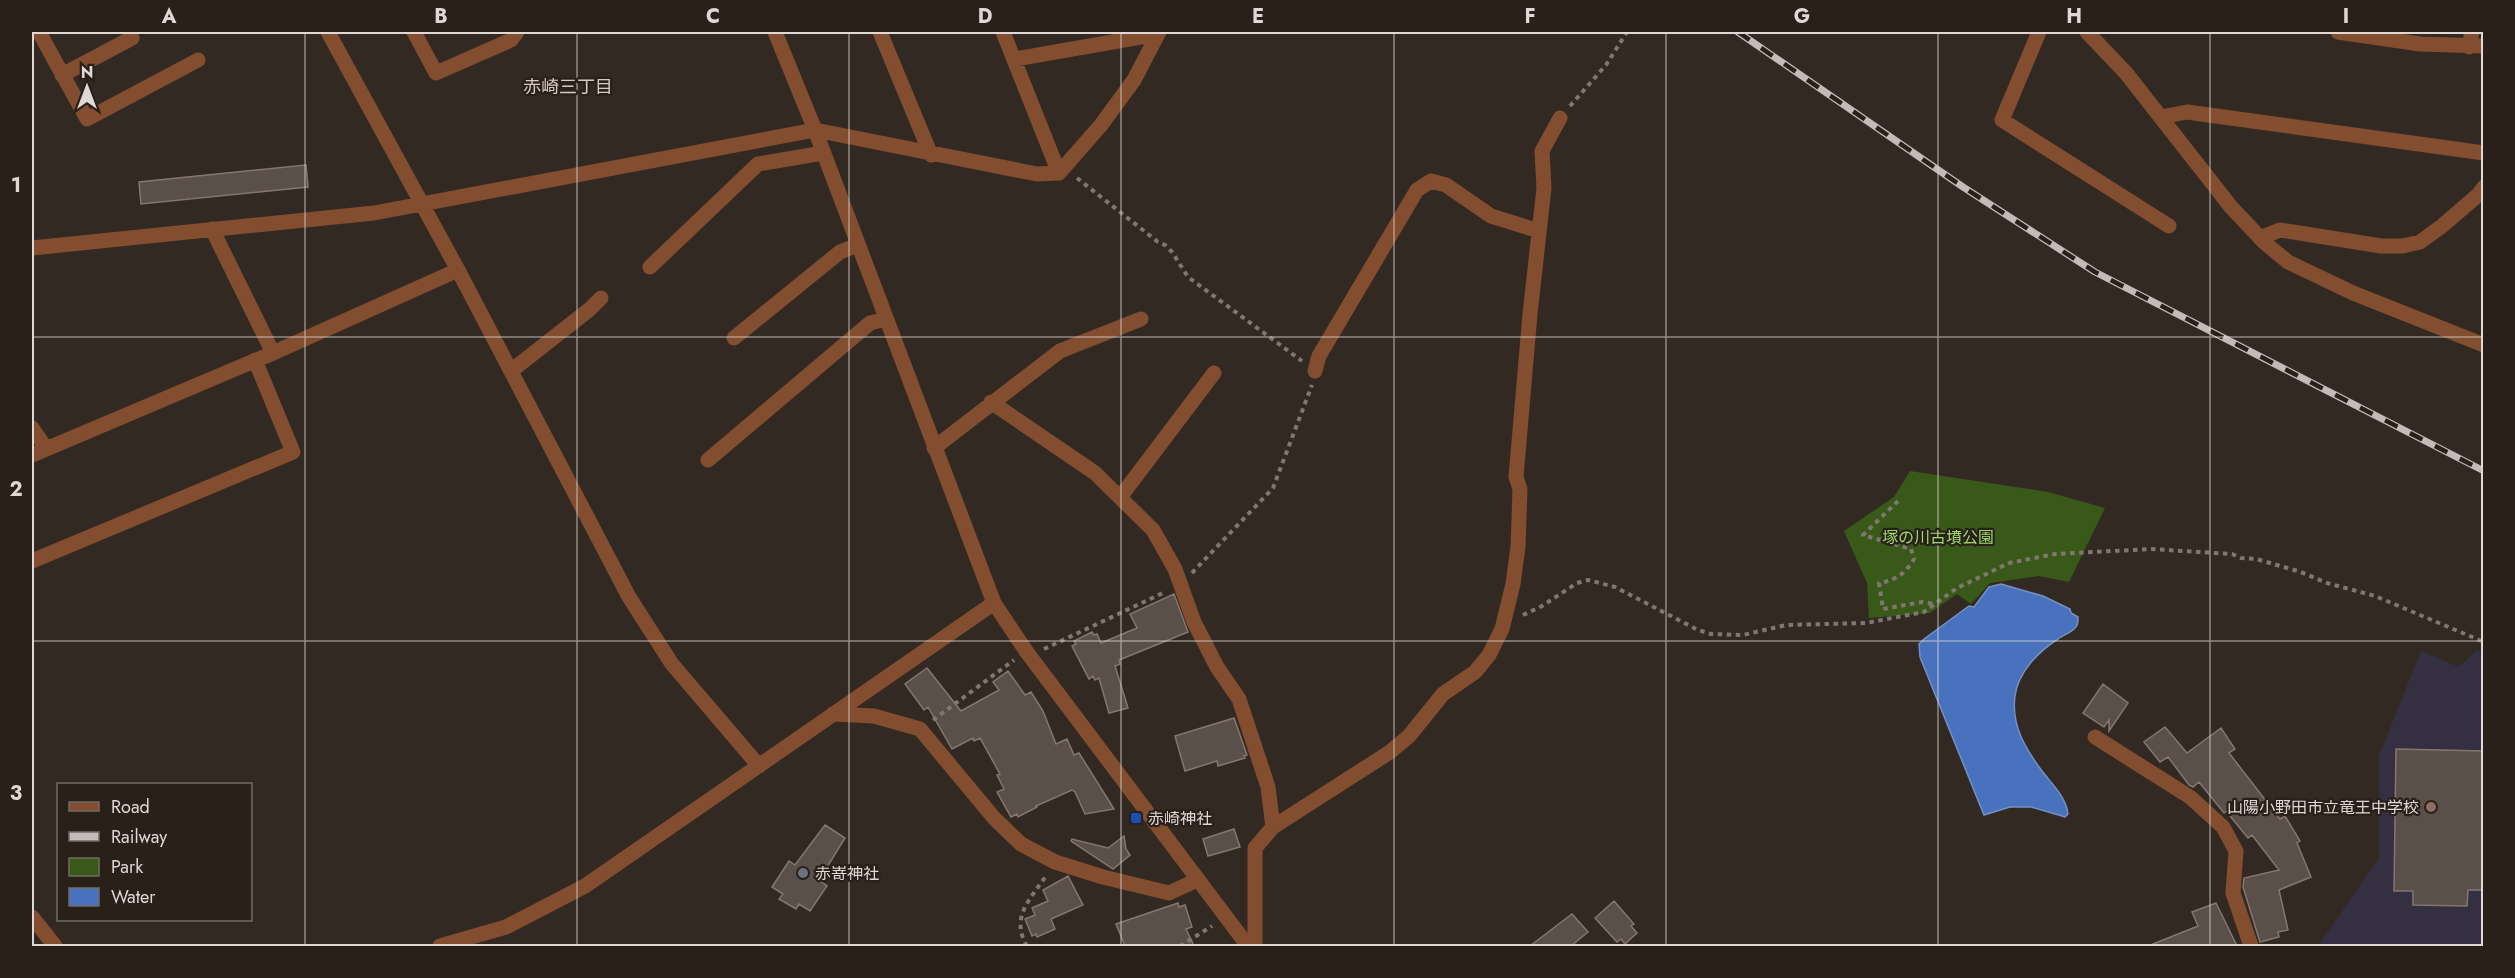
<svg xmlns="http://www.w3.org/2000/svg" width="2515" height="978" viewBox="0 0 2515 978" font-family="Jost,'Noto Sans JP',sans-serif">
<style>
.education{fill:#353041}
.green{fill:#395918}
.water{fill:#4872bd;stroke:#7591c4;stroke-width:1.5}
.building{fill:#5b4f49;stroke:#847770;stroke-width:1.5}
.lines{fill:none;stroke-linecap:round;stroke-linejoin:round}
.path{stroke:#807772;stroke-width:4;stroke-dasharray:4.5 4.5;stroke-linecap:butt}
.minor{stroke:#824e2f;stroke-width:15}
.tertiary{stroke:#824e2f;stroke-width:15}
.rail-casing{stroke:#c3bbb7;stroke-width:7}
.rail{stroke:#29201a;stroke-width:4.5;stroke-dasharray:14;stroke-linecap:butt}
.grid{fill:none;stroke:#dfd8d4;stroke-width:1.5;stroke-opacity:0.55}
.education-dot{fill:#8d6e63;stroke:#29201a;stroke-width:2}
.transit-dot{fill:#1a4fb4;stroke:#29201a;stroke-width:2}
.worship-dot{fill:#6b7280;stroke:#29201a;stroke-width:2}
.labels{text-anchor:middle;stroke-width:4.5;stroke-linejoin:round;paint-order:stroke}
.park-label{font-size:16px;fill:#9ed868;stroke:#29201a}
.poi-label{font-size:16px;fill:#dfd8d4;stroke:#29201a;text-anchor:start}
.neighbourhood-label{font-size:18px;fill:#d7c9c2;stroke:#29201a}
.neatline{fill:none;stroke:#dfd8d4;stroke-width:2}
.grid-label{font-size:20px;text-anchor:middle;font-weight:bold;fill:#dfd8d4}
</style>
<rect width="100%" height="100%" fill="#332923"/>
<path class="education" d="M 2421,651 L 2459,667 L 2476,651 L 2483,652 L 2483,946 L 2318,946 L 2379,858 L 2379,756 Z"/>
<path class="green" d="M 1910,471 L 2048,492 L 2105,508 L 2069,582 L 2039,576 L 1990,583 L 1971,604 L 1957,594 L 1930,613 L 1869,618 L 1867,583 L 1844,531 L 1894,497 Z"/>
<path class="water" d="M 2001,584 L 2043,596 L 2070,609 L 2071,613 L 2078,617 C 2078,622 2078,626 2074,629 C 2070,633 2063,635 2058,639 C 2039,651 2018,672 2015,696 C 2011,725 2025,748 2042,771 C 2052,784 2066,797 2068,814 L 2065,817 L 2031,807 L 2010,807 L 1984,815 L 1920,657 L 1919,644 L 1924,639 L 1969,606 L 1974,607 L 1989,587 Z"/>
<path class="building" d="M 306,165 L 308,187 L 141,204 L 139,182 Z
M 1174,594 L 1188,632 L 1119,660 L 1120,664 L 1115,666 L 1128,708 L 1109,713 L 1099,678 L 1095,680 L 1093,676 L 1089,679 L 1072,646 L 1076,644 L 1074,641 L 1092,632 L 1094,635 L 1097,634 L 1101,643 L 1137,628 L 1130,614 Z
M 927,668 L 961,711 L 999,690 L 993,682 L 1008,671 L 1025,695 L 1031,692 L 1043,711 L 1056,744 L 1067,739 L 1074,755 L 1079,753 L 1114,809 L 1085,814 L 1075,792 L 1072,790 L 1036,806 L 1037,807 L 1018,817 L 1017,814 L 1011,817 L 997,792 L 1004,789 L 997,775 L 1000,774 L 980,738 L 974,741 L 973,738 L 952,749 L 928,707 L 924,710 L 905,684 Z
M 2103,684 L 2128,703 L 2109,731 L 2109,720 L 2104,727 L 2083,713 Z
M 1234,718 L 1247,755 L 1244,756 L 1245,758 L 1218,766 L 1217,761 L 1185,771 L 1175,736 Z
M 2165,727 L 2187,753 L 2221,728 L 2235,749 L 2229,753 L 2280,819 L 2285,816 L 2300,841 L 2297,843 L 2311,877 L 2279,890 L 2288,930 L 2278,932 L 2279,937 L 2260,942 L 2243,887 L 2244,878 L 2279,870 L 2252,835 L 2248,838 L 2226,811 L 2224,813 L 2199,782 L 2193,787 L 2189,785 L 2168,757 L 2160,762 L 2144,742 Z
M 2396,749 L 2484,751 L 2484,890 L 2468,890 L 2467,906 L 2413,905 L 2413,891 L 2394,891 Z
M 825,825 L 845,838 L 819,880 L 827,886 L 810,911 L 799,904 L 796,909 L 779,899 L 783,894 L 772,887 L 789,861 L 795,865 Z
M 1234,829 L 1240,847 L 1208,856 L 1203,839 Z
M 1124,836 L 1126,849 L 1130,855 L 1113,869 L 1071,841 L 1072,839 L 1108,848 Z
M 1068,876 L 1083,905 L 1051,919 L 1055,929 L 1037,937 L 1036,934 L 1032,936 L 1025,919 L 1035,915 L 1032,908 L 1048,901 L 1043,890 Z
M 1614,901 L 1634,924 L 1631,926 L 1637,933 L 1625,944 L 1621,939 L 1617,942 L 1595,918 Z
M 1178,903 L 1179,907 L 1185,905 L 1192,927 L 1186,929 L 1194,946 L 1125,946 L 1116,924 Z
M 2216,903 L 2237,946 L 2148,946 L 2198,926 L 2192,912 Z
M 1572,914 L 1588,932 L 1571,946 L 1530,946 Z"/>
<g class="lines">
<path class="path" d="M 1570,106 L 1606,65 L 1627,32
M 1077,178 L 1158,242 L 1165,245 L 1172,252 L 1188,277 L 1302,361
M 1898,501 L 1863,535 L 1911,549 L 1914,559 C 1905,574 1896,580 1879,583 L 1883,609 L 1922,602 L 1934,604
M 1192,573 L 1273,488 L 1312,385
M 1523,615 L 1542,606 L 1577,583 L 1588,580 L 1615,587 L 1698,630 L 1711,634 L 1743,635 L 1786,625 L 1866,623 L 1924,612 L 1957,588 L 2009,563 L 2055,554 L 2151,549 L 2232,554 L 2241,558 L 2256,559 L 2301,572 L 2327,583 L 2375,596 L 2484,642
M 1044,649 L 1165,592
M 933,720 L 1014,660
M 1027,946 C 1010,918 1030,899 1046,876
M 1180,946 L 1212,926"/>
<path class="minor" d="M 39,32 L 87,119 L 198,60
M 414,32 L 436,73 L 511,40 L 517,32
M 880,32 L 931,155
M 1003,32 L 1059,173
M 2039,32 L 2002,120 L 2169,226
M 2338,32 L 2420,44 L 2484,46
M 2469,47 L 2472,32
M 1015,59 L 1158,34
M 62,75 L 132,38
M 2161,117 L 2187,112 L 2484,153
M 212,229 L 273,353
M 2260,238 L 2280,230 L 2381,246 L 2403,246 L 2420,242 L 2442,226 L 2478,195 L 2484,187
M 32,248 L 374,213 L 815,130 L 1037,174 L 1059,173 L 1101,125 L 1134,80 L 1159,32
M 650,267 L 758,164 L 823,153
M 734,338 L 840,252 L 858,245
M 511,371 L 590,309 L 601,298
M 1315,371 L 1319,356 L 1417,190 L 1431,181 L 1446,185 L 1491,216 L 1539,231
M 991,402 L 1095,473 L 1153,530 L 1175,569 L 1194,622 L 1217,667 L 1239,699 L 1268,787 L 1273,827
M 32,428 L 46,448
M 934,448 L 1060,351 L 1141,319
M 32,455 L 273,353 L 458,270 L 328,32
M 708,460 L 870,323 L 886,319
M 1121,496 L 1214,373
M 32,561 L 293,452 L 255,360
M 833,714 L 874,716 L 920,729 L 994,818 L 1021,844 L 1055,862 L 1103,877 L 1169,893 L 1197,880
M 2095,737 L 2190,797 L 2223,827 L 2236,851 L 2233,893 L 2251,946
M 32,917 L 55,946
M 1255,946 L 1255,848 L 1273,827 L 1390,752 L 1409,736 L 1443,694 L 1475,672 L 1489,655 L 1502,629 L 1513,584 L 1518,547 L 1520,489 L 1516,477 L 1530,314 L 1544,188 L 1542,151 L 1560,118"/>
<path class="tertiary" d="M 775,32 L 815,130 L 994,603 L 1026,651 L 1248,946
M 2087,32 L 2126,73 L 2231,207 L 2265,243 L 2288,262 L 2353,293 L 2484,345
M 458,270 L 629,597 L 672,664 L 759,766
M 440,946 L 506,927 L 585,886 L 994,603"/>
<g class="rail-casing">
<path id="rail" d="M 1738,32 L 1963,187 L 2095,272 L 2484,471"/>
</g>
<use href="#rail" class="rail"/>
</g>
<path class="grid" d="M 305,32 L 305,946M 577,32 L 577,946M 849,32 L 849,946M 1121,32 L 1121,946M 1394,32 L 1394,946M 1666,32 L 1666,946M 1938,32 L 1938,946M 2210,32 L 2210,946M 32,337 L 2484,337M 32,641 L 2484,641"/>
<circle class="education-dot" cx="2431" cy="807" r="6"/>
<rect class="transit-dot" x="1130" y="812" width="12" height="12" rx="3"/>
<circle class="worship-dot" cx="803" cy="873" r="6"/>
<g class="labels">
<g class="park-label">
<text x="1938" y="543">塚の川古墳公園</text>
</g>
<g class="poi-label">
<text x="2419" y="813" text-anchor="end">山陽小野田市立竜王中学校</text>
<text x="1148" y="824">赤崎神社</text>
<text x="815" y="879">赤嵜神社</text>
</g>
<g class="neighbourhood-label">
<text x="568" y="93">赤崎三丁目</text>
</g>
</g>
<rect width="2515" height="978" fill="none" stroke="#29201a" stroke-width="66"/>
<rect x="57" y="783" width="195" height="138" fill="#29201a" stroke="#726a64" stroke-width="1.5"/>
<rect x="69" y="802" width="30" height="9" fill="#824e2f" stroke="#726a64" stroke-width="1.5"/>
<text x="111" y="813" font-size="18" fill="#dfd8d4">Road</text>
<rect x="69" y="832" width="30" height="9" fill="#c3bbb7" stroke="#726a64" stroke-width="1.5"/>
<text x="111" y="843" font-size="18" fill="#dfd8d4">Railway</text>
<rect x="69" y="858" width="30" height="18" fill="#395918" stroke="#726a64" stroke-width="1.5"/>
<text x="111" y="873" font-size="18" fill="#dfd8d4">Park</text>
<rect x="69" y="888" width="30" height="18" fill="#4872bd" stroke="#726a64" stroke-width="1.5"/>
<text x="111" y="903" font-size="18" fill="#dfd8d4">Water</text>
<g transform="translate(87 87)" stroke="#29201a" stroke-width="4.5" paint-order="stroke">
<path d="M0-4.5L10 22L0 15L-10 22Z" fill="#dfd8d4"/>
<text y="-9" font-size="16" font-weight="bold" text-anchor="middle" fill="#dfd8d4">N</text>
</g>
<rect x="33" y="33" width="2449" height="912" class="neatline"/>
<g class="grid-label">
<text x="169" y="23">A</text>
<text x="441" y="23">B</text>
<text x="713" y="23">C</text>
<text x="985" y="23">D</text>
<text x="1258" y="23">E</text>
<text x="1530" y="23">F</text>
<text x="1802" y="23">G</text>
<text x="2074" y="23">H</text>
<text x="2346" y="23">I</text>
<text x="16" y="192">1</text>
<text x="16" y="496">2</text>
<text x="16" y="800">3</text>
</g>
</svg>
